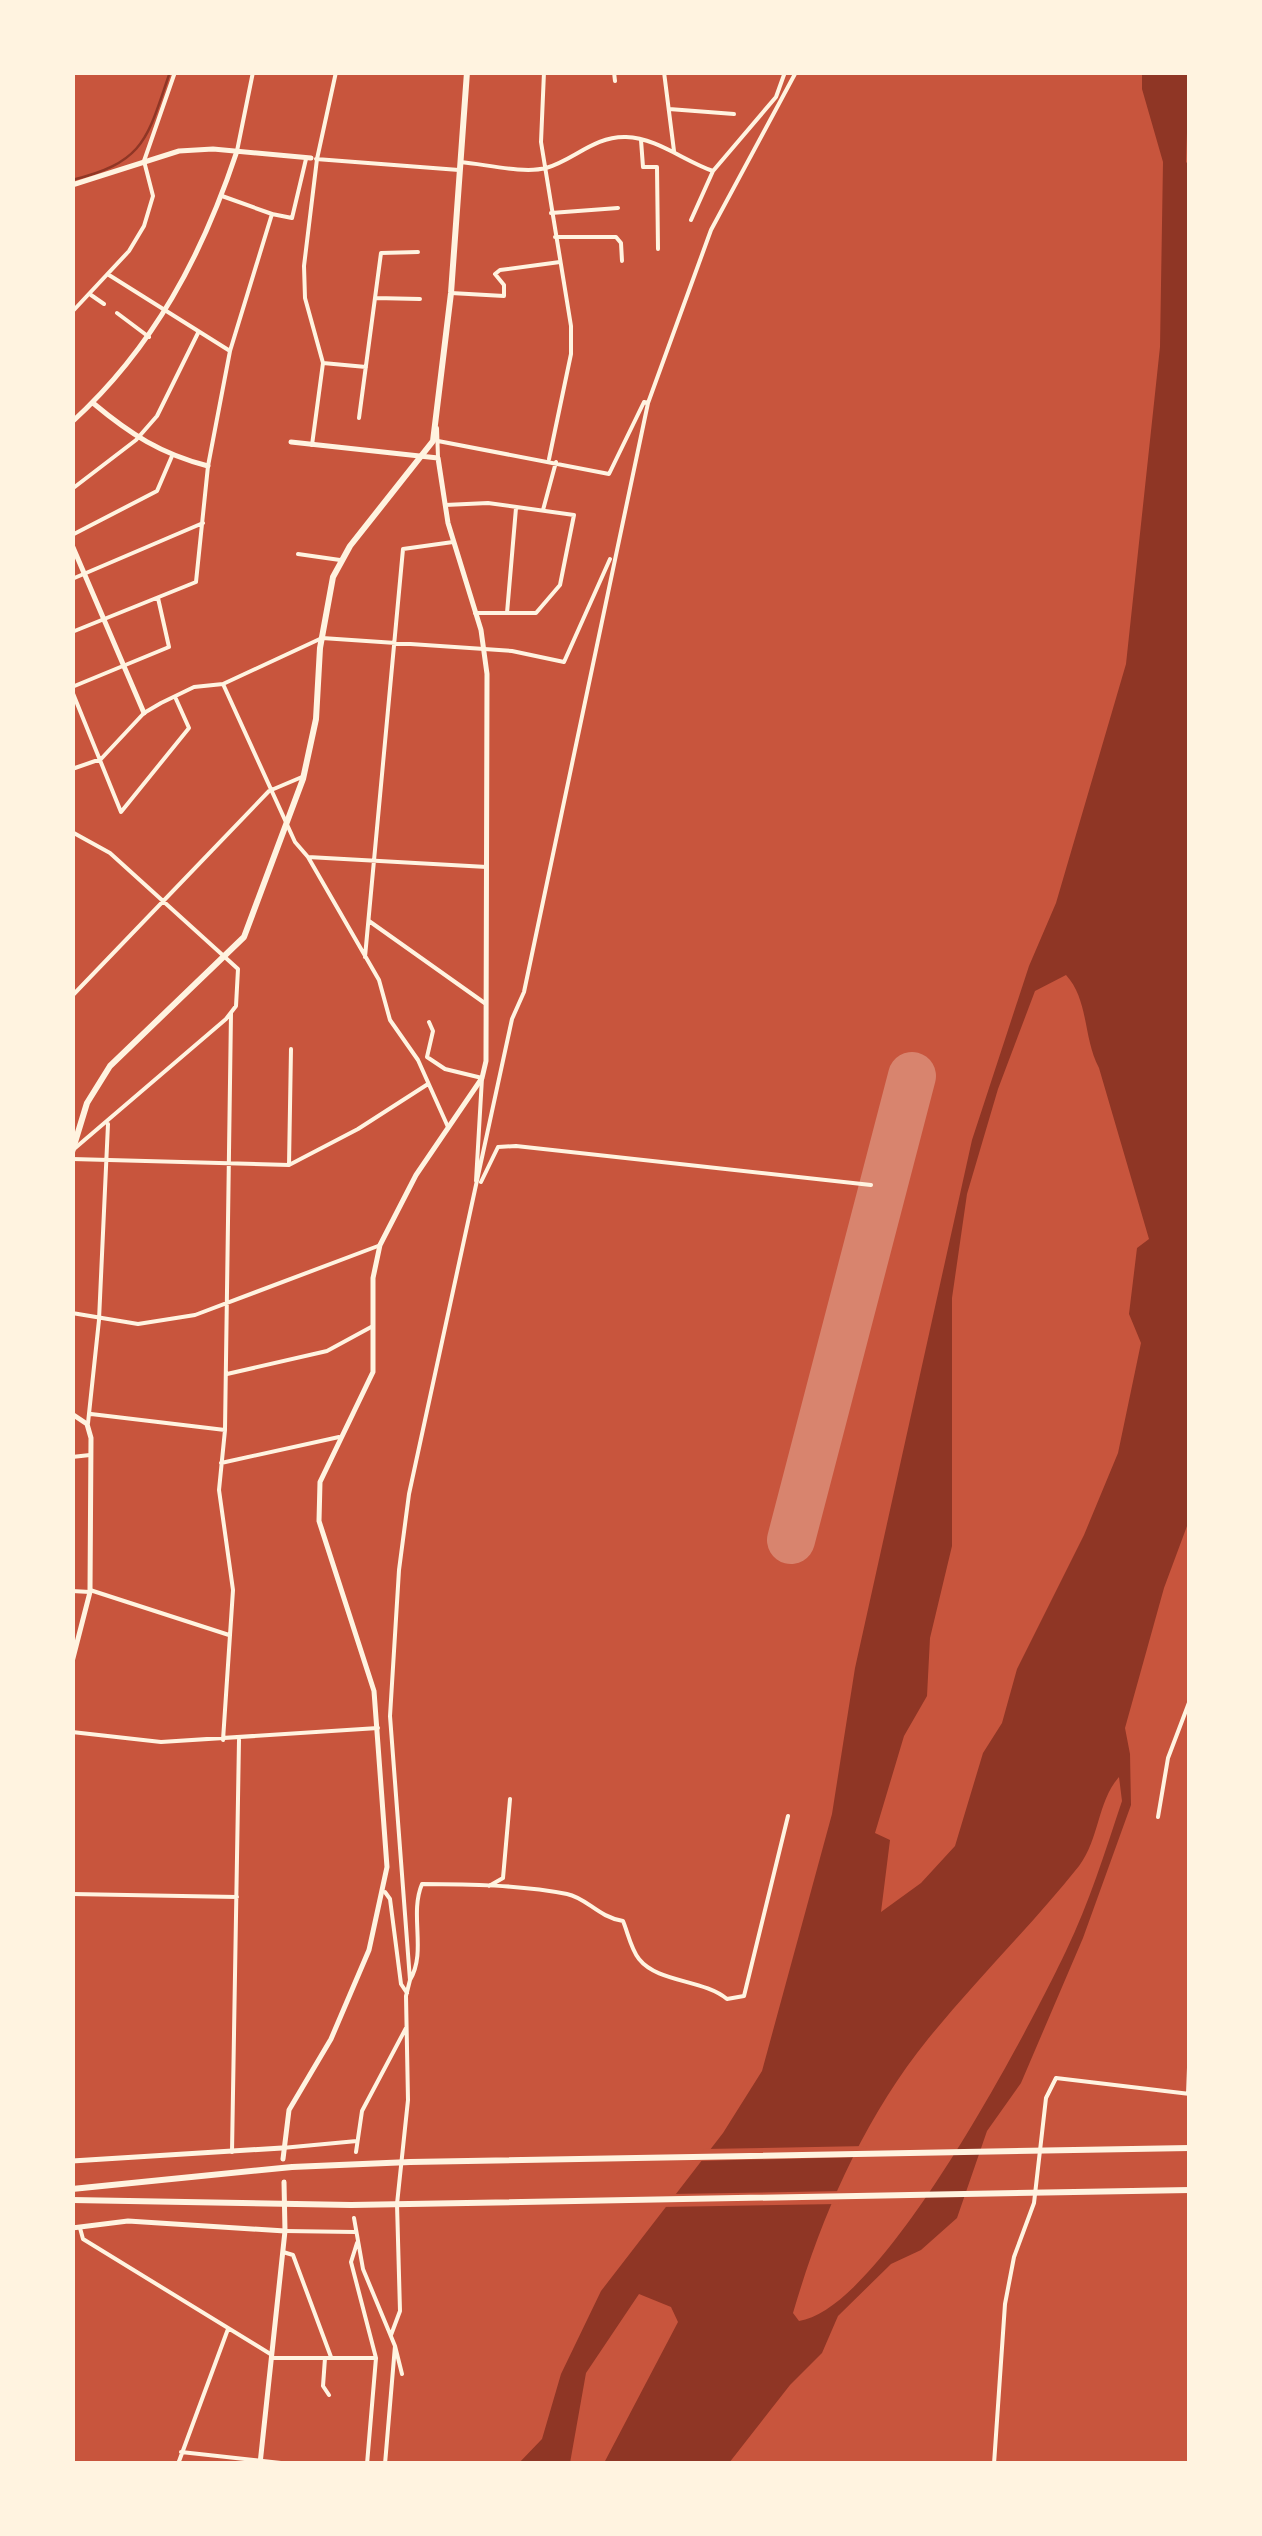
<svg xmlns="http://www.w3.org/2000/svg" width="1262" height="2536" viewBox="0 0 1262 2536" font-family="Figtree,sans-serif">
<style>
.water{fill:#8f3625;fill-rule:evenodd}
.pier{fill:#c8553d}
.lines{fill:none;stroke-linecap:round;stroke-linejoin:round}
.stream{stroke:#8f3625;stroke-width:2.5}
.runway{stroke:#d8846e;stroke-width:48}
.minor{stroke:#fff3e0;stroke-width:4}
.tertiary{stroke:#fff3e0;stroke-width:5}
.secondary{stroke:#fff3e0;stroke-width:5}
.primary{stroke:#fff3e0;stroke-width:6}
.trunk{stroke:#fff3e0;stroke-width:6}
</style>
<rect width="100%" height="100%" fill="#c8553d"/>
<path class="water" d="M 1142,73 L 1189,73 L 1186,162 L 1190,166 L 1190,1518 L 1164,1588 L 1125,1728 L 1130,1754 L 1131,1805 L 1083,1938 L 1021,2083 L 987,2131 L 957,2218 L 921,2250 L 891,2264 L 838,2316 L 822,2353 L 790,2385 L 729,2463 L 604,2463 L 678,2322 L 671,2307 L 639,2294 L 586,2373 L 570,2463 L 518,2464 L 542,2439 L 561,2374 L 601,2291 L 723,2133 L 762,2071 L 832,1814 L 855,1668 L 972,1140 L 1029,966 L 1056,903 L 1126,664 L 1160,347 L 1163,162 L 1142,89 ZM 1066,975 C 1089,1000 1083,1038 1099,1068 L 1149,1239 L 1137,1248 L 1129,1314 L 1141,1343 L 1118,1453 L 1084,1535 L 1017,1669 L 1002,1723 L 983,1753 L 955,1846 L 921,1883 L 881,1912 L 890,1840 L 875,1833 L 904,1736 L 927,1696 L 930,1638 L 952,1546 L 952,1298 L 967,1194 L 998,1089 L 1035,991 ZM 1119,1777 L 1122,1801 C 1105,1852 1089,1903 1066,1951 C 1029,2029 883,2309 799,2321 L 793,2313 C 821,2217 864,2118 928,2039 C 976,1980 1031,1926 1079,1866 C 1100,1838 1097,1802 1119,1777 Z"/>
<path class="pier" d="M 867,2146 L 862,2157 L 695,2161 L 704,2149 Z
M 844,2191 L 838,2204 L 661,2207 L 670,2194 Z"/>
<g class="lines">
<path class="stream" d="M 72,180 C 146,162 147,138 170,72"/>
<path class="runway" d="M 791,1540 L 912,1076"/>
<path class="minor" d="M 544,72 L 541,142 L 571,326 L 571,354 L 549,459
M 614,72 L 615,81
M 664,72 L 674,151
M 669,109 L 734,114
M 641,140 L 643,167 L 657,167 L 658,249
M 237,151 L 253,72
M 316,159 L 459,170
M 460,162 C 485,164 523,174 546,168 C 574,160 594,136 626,137 C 657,138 684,161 713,171 L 776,97 L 785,72
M 551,213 L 618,208
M 272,214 L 292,218 L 306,159
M 691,220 L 713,171
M 555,237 L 616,237 L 621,243 L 622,261
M 109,275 L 230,351 L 272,214 L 222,196
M 451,293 L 504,296 L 504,285 L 495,274 L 500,270 L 560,262
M 91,295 L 104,304
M 375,298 L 420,299
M 72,312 L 129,251 L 144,226 L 153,196 L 144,161 L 175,72
M 117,313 L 149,337
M 323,363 L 366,367
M 359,418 L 381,253 L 418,252
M 437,428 L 438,458
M 438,441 L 609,474 L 644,402 L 648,403
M 312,445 L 323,363 L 305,298 L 304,266 L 317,159 L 336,72
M 72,489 L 136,440 L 157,416 L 198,333
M 445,505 L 488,503 L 574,515 L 560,585 L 536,613 L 475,613
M 543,510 L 556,462
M 72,535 L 157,491 L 172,456
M 298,554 L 340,560
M 72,579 L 203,523
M 507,613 L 516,508
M 72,632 L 196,582 L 208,466 L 230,351
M 223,684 L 295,842 L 308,857 L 379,980 L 390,1020 L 418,1060 L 448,1127
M 72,687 L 169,647 L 158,598
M 72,691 L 121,812 L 189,728 L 176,699
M 72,769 L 101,759 L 144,713 L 161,703 L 194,687 L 223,684 L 322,638 L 512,651 L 564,662 L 610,559
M 72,832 L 110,853 L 238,969 L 236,1006 L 226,1019 L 74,1149
M 308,857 L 487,867
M 369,921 L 486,1004
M 365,957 L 403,549 L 453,542
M 72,996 L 269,791 L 302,777
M 429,1022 L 433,1031 L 427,1057 L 445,1069 L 482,1078 L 476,1181
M 72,1159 L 289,1165 L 358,1129 L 428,1084
M 289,1165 L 291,1049
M 481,1182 L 498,1147 L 516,1146 L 871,1185
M 72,1313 L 138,1324 L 195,1315 L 378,1246
M 227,1374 L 327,1351 L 373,1326
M 91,1414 L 225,1430
M 88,1423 L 99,1320 L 108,1124
M 72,1457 L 90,1455
M 221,1463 L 339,1437
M 90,1590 L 229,1635
M 72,1591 L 90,1592
M 72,1732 L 161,1742 L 378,1728
M 223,1740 L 233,1590 L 219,1490 L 225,1430 L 231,1013
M 1158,1817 L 1168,1758 L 1190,1700
M 489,1886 L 503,1878 L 510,1799
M 385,1892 L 390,1899 L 401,1984 L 407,1993
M 72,1894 L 237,1897
M 410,1980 C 427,1951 409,1915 422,1884 C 469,1884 521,1885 567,1894 C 587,1898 598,1917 623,1921 C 628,1933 631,1949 639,1959 C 658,1983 703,1979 727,1999 L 744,1996 L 788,1816
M 1188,2094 L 1190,2041
M 282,2148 L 357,2141
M 232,2152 L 239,1740
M 356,2152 L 362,2111 L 406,2028
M 354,2218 L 363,2269 L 395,2346 L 385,2464
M 80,2228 L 83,2239 L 272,2355
M 285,2231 L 355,2232
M 357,2243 L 351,2262 L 376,2358
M 283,2252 L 293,2255 L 331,2357
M 391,2335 L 400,2311 L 397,2204 L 408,2100 L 406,1996 L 410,1980 L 390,1716 L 399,1570 L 409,1494 L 512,1019 L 524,992 L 648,403 L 711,230 L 796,72
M 395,2346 L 402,2374
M 272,2358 L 376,2358 L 367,2464
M 325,2358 L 323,2386 L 329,2395
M 181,2452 L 290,2464
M 178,2464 L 228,2329
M 994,2464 L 1005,2304 L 1014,2257 L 1034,2203 L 1046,2098 L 1056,2078 L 1190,2094"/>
<path class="tertiary" d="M 72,185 L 179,151 L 213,149 L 311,158
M 93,403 C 130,434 161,454 208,466
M 72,422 C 154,347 202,256 237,151
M 72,545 L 144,713
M 72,1414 L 87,1424 L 91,1438 L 90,1592 L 72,1662
M 72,2161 L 282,2148
M 72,2228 L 128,2221 L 285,2231"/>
<path class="secondary" d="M 283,2159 L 289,2110 L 331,2039 L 369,1950 L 387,1867 L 374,1691 L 319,1521 L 320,1482 L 373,1372 L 373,1278 L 380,1245 L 416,1175 L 482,1078 L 486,1061 L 487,674 L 481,630 L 448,523 L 438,458 L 291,442
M 260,2464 L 285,2231 L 284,2182"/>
<path class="primary" d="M 72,2189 L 292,2167 L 410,2162 L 1190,2148
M 72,2200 L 351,2205 L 1190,2190"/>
<path class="trunk" d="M 72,1152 L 87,1103 L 110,1066 L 244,937 L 303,779 L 316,719 L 320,648 L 333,577 L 350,546 L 433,441 L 451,293 L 467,72"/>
</g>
<rect width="1262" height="2536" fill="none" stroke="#fff3e0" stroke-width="150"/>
</svg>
